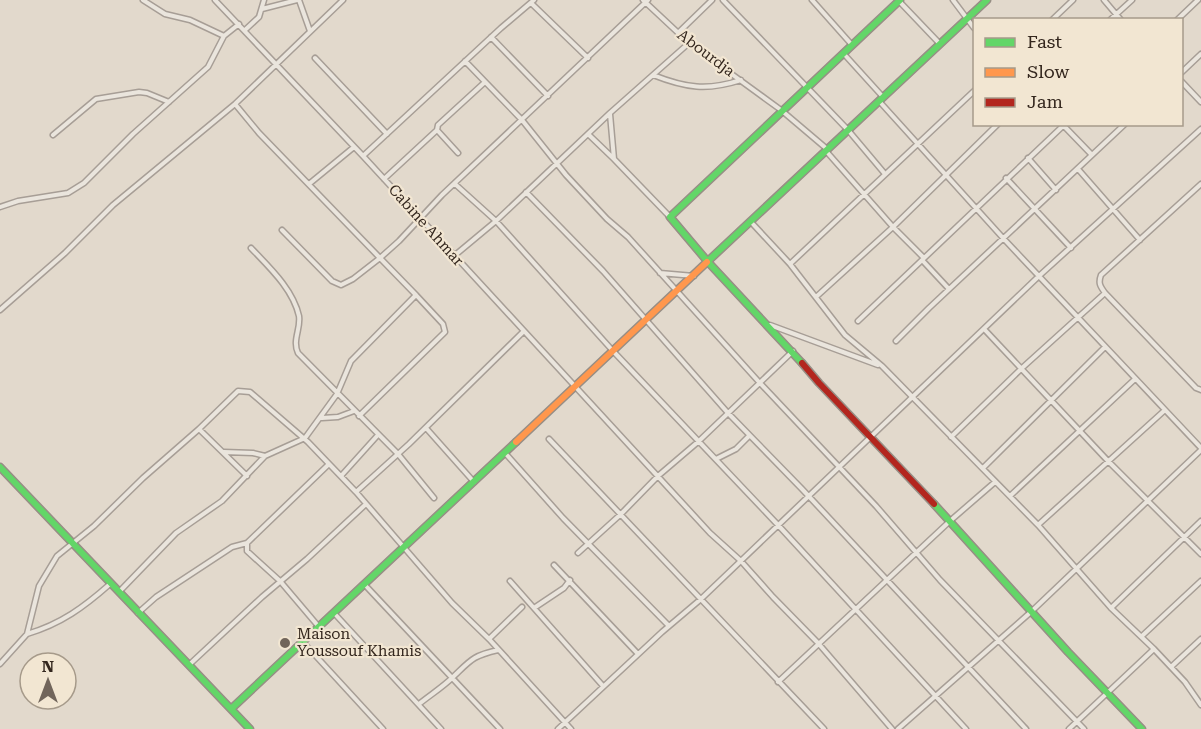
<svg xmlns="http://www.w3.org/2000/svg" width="1201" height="729" viewBox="0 0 1201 729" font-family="'Roboto Serif',serif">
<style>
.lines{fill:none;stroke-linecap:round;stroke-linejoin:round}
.street-casing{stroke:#a79e96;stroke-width:7}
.fast-casing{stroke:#978e85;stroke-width:9}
.slow-casing{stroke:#978e85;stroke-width:9}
.jam-casing{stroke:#978e85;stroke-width:9}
.street{stroke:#eae5dd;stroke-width:4}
.fast{stroke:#63d668;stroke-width:6}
.slow{stroke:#ff974d;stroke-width:6}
.jam{stroke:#b3261e;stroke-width:6}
.poi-dot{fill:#71655b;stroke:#f2e6d2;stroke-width:2}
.labels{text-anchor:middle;stroke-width:4.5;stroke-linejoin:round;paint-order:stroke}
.street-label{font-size:15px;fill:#34271e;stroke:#f2e6d2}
.poi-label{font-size:15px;fill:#34271e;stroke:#f2e6d2;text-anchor:start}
</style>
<rect width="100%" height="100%" fill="#e2d9cc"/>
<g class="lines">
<g class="street-casing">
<path id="street" d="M 143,0 L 165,14 L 190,20 L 224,36
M 215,0 L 363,156 L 710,533 L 741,561 L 773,597 L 818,643 L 892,729
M 299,0 L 310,31
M 643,0 L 689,43 L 781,110 L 827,149
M 723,0 L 848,130 L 885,174
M 812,0 L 852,45
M 953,0 L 974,28
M 1104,0 L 1121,20
M 899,1 L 940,44
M 531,3 L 588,58
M 262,9 L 297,0
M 1052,20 L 1073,0
M 1110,20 L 1132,0
M 1177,20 L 1198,0
M 245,30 L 259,17 L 264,0
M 678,33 L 712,0
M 491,37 L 548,96
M 844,54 L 883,97
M 315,58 L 387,134
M 465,61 L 522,120 L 566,175 L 607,219 L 628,237 L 759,382 L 876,506 L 940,580 L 1084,729
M 1182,72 L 1201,54
M 653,75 C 686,88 707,91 741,80
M 1182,82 L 1201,102
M 879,101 L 1003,238 L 1201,448
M 235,104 L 259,133 L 380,258 L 353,279 L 341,285 L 332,281 L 282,230
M 610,114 L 614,159 L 670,217
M 1063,125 L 1092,155
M 588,134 L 614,159
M 53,135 L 96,99 L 139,92 L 147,93 L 169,102
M 826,151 L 893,227 L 924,258
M 458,153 L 437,130 L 438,125 L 485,82
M 363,156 L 501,28 L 534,0
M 1028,158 L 1056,190
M 1078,169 L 1140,240
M 1006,178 L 1071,248
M 384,179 L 437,130
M 309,184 L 354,147
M 455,184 L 496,221 L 613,351 L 778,525 L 966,729
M 1201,184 L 1101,275 C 1098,283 1100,286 1105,293 L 1196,388 L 1201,390
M 526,192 L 603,271 L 728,413 L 802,489 L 1026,729
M 0,207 L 18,201 L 68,193 L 84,183 L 133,134 L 208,67 L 224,36 L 239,24
M 751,222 L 790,264 L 845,335 L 882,366 L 1038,525 L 1111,608 L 1154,649 L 1185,682 L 1201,705
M 251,248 C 269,267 293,289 299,316 C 301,329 292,340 298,353 L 398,454 L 434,498
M 454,256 L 496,221 L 610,113 L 689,43
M 922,260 L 949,289
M 790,264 L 974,91
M 660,273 L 694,276
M 816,297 L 893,227 L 998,124
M 0,310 L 65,253 L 113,205 L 235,104 L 343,0
M 858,321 L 1065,124
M 770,325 L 878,365
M 985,330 L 1108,461 L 1201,554
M 896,341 L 929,308 L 1125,124
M 359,416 L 445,332 L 443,324 L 416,295
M 322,418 L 338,417 L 354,411
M 426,428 L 474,482
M 199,429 L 238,391 L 250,392 L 308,442 L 356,492 L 452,603 L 489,639 L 571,729
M 951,437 L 1022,368 L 1105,293
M 549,439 L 824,729
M 224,452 L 253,453 L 265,456
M 505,453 L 563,518 L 669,626
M 716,459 L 736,449 L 749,436
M 983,468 L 1105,347
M 341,476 L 377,436
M 356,492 L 409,444 L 523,332
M 1010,496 L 1135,379
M 1038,525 L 1165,410
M 578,553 L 621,514 L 658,476 L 699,441 L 793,351
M 554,565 L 638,654
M 510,581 L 603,686
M 365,585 L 500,729
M 119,592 L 176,533 L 222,501 L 265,456 L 305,438 L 337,394 L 351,361 L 416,295 L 380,258 L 399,241 L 442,195 L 648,0
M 534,608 L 564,588 L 570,580
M 1111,608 L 1201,521
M 138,613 L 156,597 L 232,547 L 247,543
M 334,613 L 441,729
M 319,627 L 280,581 L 247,551 L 247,543 L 329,464
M 27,634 C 61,624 84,607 110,584
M 1142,636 L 1201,581
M 489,639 L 522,607
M 303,642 L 383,729
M 0,664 L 27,634 L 39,586 L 57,556 L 94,526 L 143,478 L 199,429 L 247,476
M 190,664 L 262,597 L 307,559 L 366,504
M 1171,667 L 1201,639
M 778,682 L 950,521 L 995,482
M 419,704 C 430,695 443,687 453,677 C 471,660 472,656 498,650
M 558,729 L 662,632 L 701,599 L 1039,276 L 1201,129
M 898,729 L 1032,611 L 1201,450
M 1069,729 L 1154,649"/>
</g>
<g class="fast-casing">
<path id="fast" d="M 707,262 L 987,0
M 802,363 L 708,262 L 670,217 L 900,0
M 0,467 L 250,729
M 934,504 L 1068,652 L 1142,729
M 231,709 L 516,442"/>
</g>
<g class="slow-casing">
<path id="slow" d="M 516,442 L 707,262"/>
</g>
<g class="jam-casing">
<path id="jam" d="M 802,363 L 819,383 L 934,504"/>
</g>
<use href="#street" class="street"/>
<use href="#fast" class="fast"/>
<use href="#slow" class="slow"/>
<use href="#jam" class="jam"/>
</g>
<circle class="poi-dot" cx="285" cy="643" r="6"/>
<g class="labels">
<g class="street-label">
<text transform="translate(706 53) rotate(37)" y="5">Abourdja</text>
<text transform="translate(426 225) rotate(48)" y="5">Cabine Ahmar</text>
</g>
<g class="poi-label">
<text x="297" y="639">Maison<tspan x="297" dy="17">Youssouf Khamis</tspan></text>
</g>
</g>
<rect x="973" y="18" width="210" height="108" fill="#f2e6d2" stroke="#a69a8a" stroke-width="1.5"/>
<rect x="985" y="38" width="30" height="9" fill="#63d668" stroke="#a69a8a" stroke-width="1.5"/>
<text x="1027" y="48" font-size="18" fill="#34271e">Fast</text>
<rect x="985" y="68" width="30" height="9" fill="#ff974d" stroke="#a69a8a" stroke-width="1.5"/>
<text x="1027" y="78" font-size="18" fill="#34271e">Slow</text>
<rect x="985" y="98" width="30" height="9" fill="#b3261e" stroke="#a69a8a" stroke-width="1.5"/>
<text x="1027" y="108" font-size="18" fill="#34271e">Jam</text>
<g transform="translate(48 681)"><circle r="28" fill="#f2e6d2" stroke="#a69a8a" stroke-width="1.5"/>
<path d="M0-4.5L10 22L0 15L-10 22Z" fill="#71655b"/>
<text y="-9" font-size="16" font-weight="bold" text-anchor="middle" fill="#34271e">N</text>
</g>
</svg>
